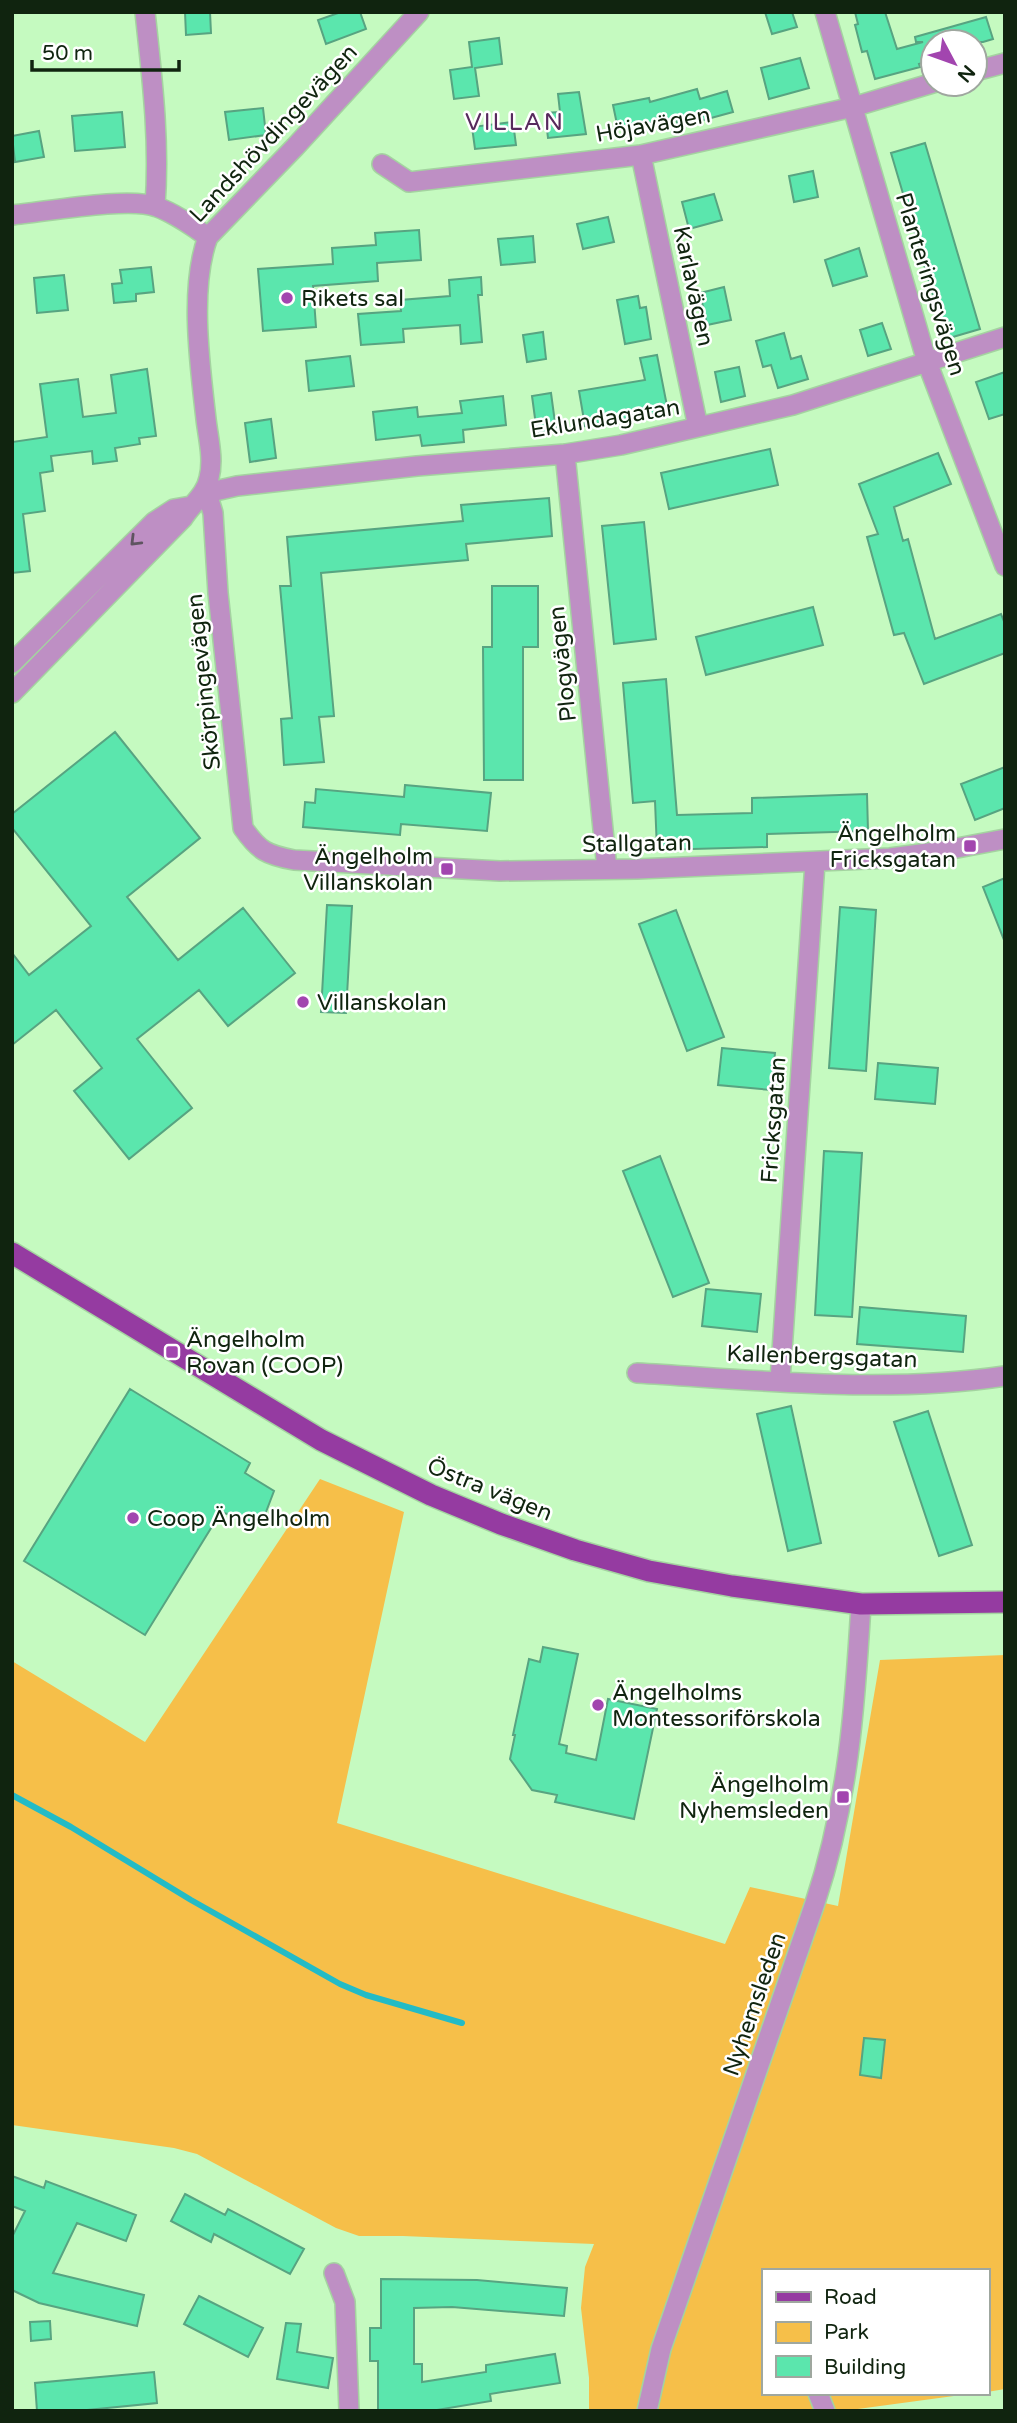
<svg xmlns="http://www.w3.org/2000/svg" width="1017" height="2423" viewBox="0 0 1017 2423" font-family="'Varela Round',sans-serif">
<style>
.green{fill:#f6bf49}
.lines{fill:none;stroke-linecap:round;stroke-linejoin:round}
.stream{stroke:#23bbc6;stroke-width:6}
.building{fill:#5be6ad;stroke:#57a481;stroke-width:2}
.minor-casing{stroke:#a4d3a0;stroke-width:22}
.major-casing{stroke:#a4d3a0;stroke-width:24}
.minor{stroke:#be8fc4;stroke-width:19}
.major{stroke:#953ba1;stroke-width:21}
.oneway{stroke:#5e5460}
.poi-dot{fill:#a245af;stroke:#fff;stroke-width:2.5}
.labels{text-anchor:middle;stroke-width:5;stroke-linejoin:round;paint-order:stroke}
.street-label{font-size:23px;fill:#10240f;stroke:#fff}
.poi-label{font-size:23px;fill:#10240f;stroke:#fff;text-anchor:start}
.neighbourhood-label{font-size:24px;letter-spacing:2px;fill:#572a5d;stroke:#fff}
</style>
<rect width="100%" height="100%" fill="#c5fac0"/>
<path class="green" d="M 320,1479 L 404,1512 L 337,1823 L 725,1944 L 750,1887 L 838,1906 L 880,1660 L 1005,1655 L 1005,2389 L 987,2392 L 987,2271 L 763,2271 L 763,2393 L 976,2393 L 843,2411 L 589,2411 L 589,2378 L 581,2308 L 585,2267 L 594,2244 L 403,2236 L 359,2236 L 336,2228 L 197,2154 L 174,2148 L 12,2125 L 12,1661 L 145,1742 Z"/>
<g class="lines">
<path class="stream" d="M 12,1795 L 71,1827 L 191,1900 L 340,1984 L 366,1995 L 462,2023"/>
</g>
<path class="building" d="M 185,12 L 210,12 L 211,33 L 186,35 Z
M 341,12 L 360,12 L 366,29 L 326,44 L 318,20 Z
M 765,12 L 792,12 L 797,27 L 772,34 Z
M 855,12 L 885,12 L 897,49 L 923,42 L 916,42 L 915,37 L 986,17 L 993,39 L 983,42 L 933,42 L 933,60 L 919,64 L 920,67 L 875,79 L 867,51 L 862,52 L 855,25 L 858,24 Z
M 499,38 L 502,64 L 475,68 L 479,96 L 454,99 L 450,70 L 472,67 L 469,42 Z
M 800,58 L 809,88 L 769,99 L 761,68 Z
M 697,89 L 700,99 L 727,91 L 733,112 L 678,127 L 676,118 L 618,129 L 613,105 L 649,98 L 650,102 Z
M 579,92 L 586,134 L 548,138 L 545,113 L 560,112 L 558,94 Z
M 263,108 L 266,135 L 229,140 L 225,112 Z
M 122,112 L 125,147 L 75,151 L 72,116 Z
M 513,122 L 516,145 L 475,149 L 472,127 Z
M 39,131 L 44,157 L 15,162 L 12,136 Z
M 925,143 L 980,329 L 946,339 L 891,153 Z
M 813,171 L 818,197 L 794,202 L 789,176 Z
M 714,194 L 722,220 L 689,229 L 682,202 Z
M 608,217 L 614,242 L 583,249 L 577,224 Z
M 419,230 L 421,260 L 377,263 L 378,281 L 313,286 L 316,327 L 263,331 L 258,269 L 333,264 L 332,248 L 376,245 L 375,233 Z
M 533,236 L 535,262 L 501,265 L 498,239 Z
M 859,248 L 867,276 L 833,286 L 825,260 Z
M 151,267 L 154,292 L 136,294 L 136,301 L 114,303 L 112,284 L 122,283 L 120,270 Z
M 64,275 L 68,310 L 37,313 L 34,278 Z
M 481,277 L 482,295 L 478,295 L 482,342 L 461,344 L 460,325 L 403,329 L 404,342 L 361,345 L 358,314 L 401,311 L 400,300 L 450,296 L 449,280 Z
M 724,287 L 731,320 L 707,325 L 700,293 Z
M 638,296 L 640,308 L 646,307 L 651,339 L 625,344 L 617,300 Z
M 882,323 L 891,349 L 868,356 L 860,330 Z
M 543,332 L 546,359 L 527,362 L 523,335 Z
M 784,333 L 791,359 L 801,356 L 808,379 L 778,388 L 771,365 L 763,367 L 756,341 Z
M 657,355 L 668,411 L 585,426 L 579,391 L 645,380 L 640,358 Z
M 350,356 L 354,386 L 309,391 L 306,361 Z
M 739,367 L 745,396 L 721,402 L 715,372 Z
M 147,369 L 156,436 L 139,438 L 140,444 L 115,448 L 117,461 L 93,464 L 92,451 L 51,456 L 53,471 L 40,473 L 45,511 L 23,514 L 30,571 L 12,573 L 12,442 L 47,437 L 40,384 L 78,379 L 83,417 L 116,413 L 111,375 Z
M 1005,372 L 1005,414 L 989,419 L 976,382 Z
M 551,393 L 556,430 L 537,433 L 532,396 Z
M 503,396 L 506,425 L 463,430 L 464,442 L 422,446 L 420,435 L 376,440 L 373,412 L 417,407 L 418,417 L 462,413 L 460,401 Z
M 271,419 L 276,458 L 250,462 L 245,423 Z
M 770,449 L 778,485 L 669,509 L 661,473 Z
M 938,453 L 951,484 L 894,507 L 903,541 L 908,539 L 935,639 L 1001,614 L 1005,624 L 1005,653 L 924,684 L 904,633 L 894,635 L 867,537 L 878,534 L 859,484 Z
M 549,498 L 552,536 L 466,544 L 468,560 L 321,573 L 334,716 L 319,717 L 324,762 L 284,765 L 281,719 L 292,718 L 280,586 L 291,586 L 287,537 L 463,521 L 461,505 Z
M 644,522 L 656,639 L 614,644 L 602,526 Z
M 492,586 L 538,586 L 538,647 L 523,647 L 523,780 L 484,780 L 483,647 L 492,647 Z
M 813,607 L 823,645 L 706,675 L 696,637 Z
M 666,679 L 677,815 L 752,813 L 752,798 L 867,794 L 868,831 L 767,834 L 767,847 L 657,850 L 655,801 L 633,803 L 623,683 Z
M 115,732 L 200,838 L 127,897 L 178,960 L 243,908 L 295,973 L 228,1026 L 199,990 L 137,1039 L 192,1108 L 129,1159 L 74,1091 L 102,1068 L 56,1010 L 12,1045 L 12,953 L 29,975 L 91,926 L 12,828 L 12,814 Z
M 1005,767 L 1005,808 L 975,820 L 961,784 Z
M 405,785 L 491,793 L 487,831 L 401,824 L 400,835 L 303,827 L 305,802 L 315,803 L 316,789 L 404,797 Z
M 1005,878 L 1005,940 L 1004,940 L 983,887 Z
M 327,905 L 352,906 L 346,1013 L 321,1012 Z
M 840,907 L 876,910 L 866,1071 L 829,1068 Z
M 676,910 L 724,1037 L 687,1051 L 639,924 Z
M 722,1048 L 775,1053 L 771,1090 L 718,1085 Z
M 878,1063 L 938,1068 L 935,1104 L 875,1099 Z
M 824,1151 L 862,1153 L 852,1317 L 815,1315 Z
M 660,1156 L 709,1283 L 673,1297 L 623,1171 Z
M 706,1289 L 761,1294 L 757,1332 L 702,1326 Z
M 860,1307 L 966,1316 L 963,1352 L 857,1344 Z
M 130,1389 L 250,1463 L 245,1473 L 274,1491 L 261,1525 L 221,1512 L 145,1635 L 24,1561 Z
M 791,1406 L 821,1543 L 788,1551 L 757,1414 Z
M 928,1411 L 972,1545 L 939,1556 L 894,1422 Z
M 543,1647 L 578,1654 L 559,1744 L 567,1746 L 566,1753 L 596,1760 L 608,1699 L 657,1709 L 634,1819 L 555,1802 L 557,1795 L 532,1790 L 510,1759 L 515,1735 L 513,1735 L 529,1659 L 540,1662 Z
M 864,2038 L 885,2040 L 881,2078 L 860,2075 Z
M 12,2176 L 44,2188 L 46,2181 L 136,2215 L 126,2241 L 77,2223 L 53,2273 L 144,2295 L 137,2326 L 39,2303 L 12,2290 L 12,2237 L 25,2211 L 12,2206 Z
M 185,2194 L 225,2215 L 228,2209 L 304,2249 L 290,2274 L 214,2234 L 211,2242 L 171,2221 Z
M 381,2279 L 477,2280 L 567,2288 L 564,2316 L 452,2307 L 414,2308 L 414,2364 L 422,2364 L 422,2382 L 486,2372 L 486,2365 L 555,2354 L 560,2383 L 490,2394 L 491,2401 L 431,2411 L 378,2411 L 378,2361 L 370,2361 L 370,2328 L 381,2328 Z
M 199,2296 L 263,2328 L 248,2357 L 184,2324 Z
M 50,2321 L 51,2339 L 31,2341 L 30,2322 Z
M 286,2323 L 301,2324 L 297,2352 L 333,2358 L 328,2388 L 277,2379 Z
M 154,2372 L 157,2403 L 77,2411 L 37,2411 L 35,2383 Z"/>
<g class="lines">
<g class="minor-casing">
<path id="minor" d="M 145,12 C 152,77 160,141 155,206
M 825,12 L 927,362 L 1005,566
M 975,71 L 1005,63
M 641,155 L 698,427
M 382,164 L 409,182 L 641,155 L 853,107 L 933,83
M 12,215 C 45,212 130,196 157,207 C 176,214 192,226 208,237
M 565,454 L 607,869
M 202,494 L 210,503 L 213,513 L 218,593 L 243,828 C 259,851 267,855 294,860 L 500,871 L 637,869 L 890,858 L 936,852 L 1005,839
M 202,494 L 237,486 L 417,466 L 565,454 L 621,445 L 793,405 L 1005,337
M 12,663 L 154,522 L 174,509 L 191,506
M 12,693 L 183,518 C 192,504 206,494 209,478 C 214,459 208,437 206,419 C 200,366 189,287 208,237 L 295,147 L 419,12
M 637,1373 C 757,1380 885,1394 1005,1376
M 780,1381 L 815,862
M 334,2273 L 345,2302 L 349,2411
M 818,2393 L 825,2411
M 647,2411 L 661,2349 L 815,1903 C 848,1804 855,1708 861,1604"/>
</g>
<g class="major-casing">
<path id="major" d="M 12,1253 L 321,1440 L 431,1495 L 501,1524 L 575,1550 L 649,1571 L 732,1586 L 861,1604 L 1005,1602"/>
</g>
<use href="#minor" class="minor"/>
<use href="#major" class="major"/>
</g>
<defs><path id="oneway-chevron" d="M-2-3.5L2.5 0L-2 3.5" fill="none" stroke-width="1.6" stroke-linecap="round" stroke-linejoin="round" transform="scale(1.75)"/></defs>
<use class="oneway" href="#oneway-chevron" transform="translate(135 541) rotate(135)"/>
<g class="poi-dot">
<circle cx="287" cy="298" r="7"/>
<rect x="963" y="839" width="14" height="14" rx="3.5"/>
<rect x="440" y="862" width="14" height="14" rx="3.5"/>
<circle cx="303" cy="1002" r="7"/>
<rect x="165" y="1345" width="14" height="14" rx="3.5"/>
<circle cx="133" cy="1518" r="7"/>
<circle cx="598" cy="1705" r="7"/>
<rect x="836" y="1790" width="14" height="14" rx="3.5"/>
</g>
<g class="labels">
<g class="street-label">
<text transform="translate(653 124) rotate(-10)" y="8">Höjavägen</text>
<text transform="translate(273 133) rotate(-47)" y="8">Landshövdingevägen</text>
<text transform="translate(931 284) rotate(73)" y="8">Planteringsvägen</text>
<text transform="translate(694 286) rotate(78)" y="8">Karlavägen</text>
<text transform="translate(605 418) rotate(-9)" y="8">Eklundagatan</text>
<text transform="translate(562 664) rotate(-96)" y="8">Plogvägen</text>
<text transform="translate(203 682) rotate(-96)" y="8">Skörpingevägen</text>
<text transform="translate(637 843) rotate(-1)" y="8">Stallgatan</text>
<text transform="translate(773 1120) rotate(-86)" y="8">Fricksgatan</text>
<text transform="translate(822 1356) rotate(2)" y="8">Kallenbergsgatan</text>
<text transform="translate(490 1489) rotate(22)" y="8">Östra vägen</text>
<text transform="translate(754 2004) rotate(-71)" y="8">Nyhemsleden</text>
</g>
<g class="poi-label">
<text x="301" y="306">Rikets sal</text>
<text x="956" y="841" text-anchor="end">Ängelholm<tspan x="956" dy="26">Fricksgatan</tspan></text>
<text x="433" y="864" text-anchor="end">Ängelholm<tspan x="433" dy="26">Villanskolan</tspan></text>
<text x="317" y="1010">Villanskolan</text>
<text x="186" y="1347">Ängelholm<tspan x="186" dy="26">Rovan (COOP)</tspan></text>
<text x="147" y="1526">Coop Ängelholm</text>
<text x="612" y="1700">Ängelholms<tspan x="612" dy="26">Montessoriförskola</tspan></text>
<text x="829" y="1792" text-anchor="end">Ängelholm<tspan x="829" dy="26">Nyhemsleden</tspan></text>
</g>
<g class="neighbourhood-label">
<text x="515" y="130">VILLAN</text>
</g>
</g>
<rect width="1017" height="2423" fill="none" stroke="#10240f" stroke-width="28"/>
<rect x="762" y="2269" width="228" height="126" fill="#ffffff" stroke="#9fa79f" stroke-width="2"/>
<rect x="776" y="2292" width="35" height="10" fill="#953ba1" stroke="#9fa79f" stroke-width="2"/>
<text x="824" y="2304" font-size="21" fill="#10240f">Road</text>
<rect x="776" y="2322" width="35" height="21" fill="#f6bf49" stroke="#9fa79f" stroke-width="2"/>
<text x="824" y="2339" font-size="21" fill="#10240f">Park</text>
<rect x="776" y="2356" width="35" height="21" fill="#5be6ad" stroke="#9fa79f" stroke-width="2"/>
<text x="824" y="2374" font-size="21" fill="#10240f">Building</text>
<g transform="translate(954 63) rotate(131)"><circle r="33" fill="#ffffff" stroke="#9fa79f" stroke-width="2"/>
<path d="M0-5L12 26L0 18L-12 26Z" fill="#a245af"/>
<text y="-10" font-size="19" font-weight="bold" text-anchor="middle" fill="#10240f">N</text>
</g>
<path d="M32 60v10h147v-10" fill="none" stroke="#10240f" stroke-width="3.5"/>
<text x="42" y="60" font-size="21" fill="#10240f" stroke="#ffffff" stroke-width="5" paint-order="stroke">50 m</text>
</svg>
